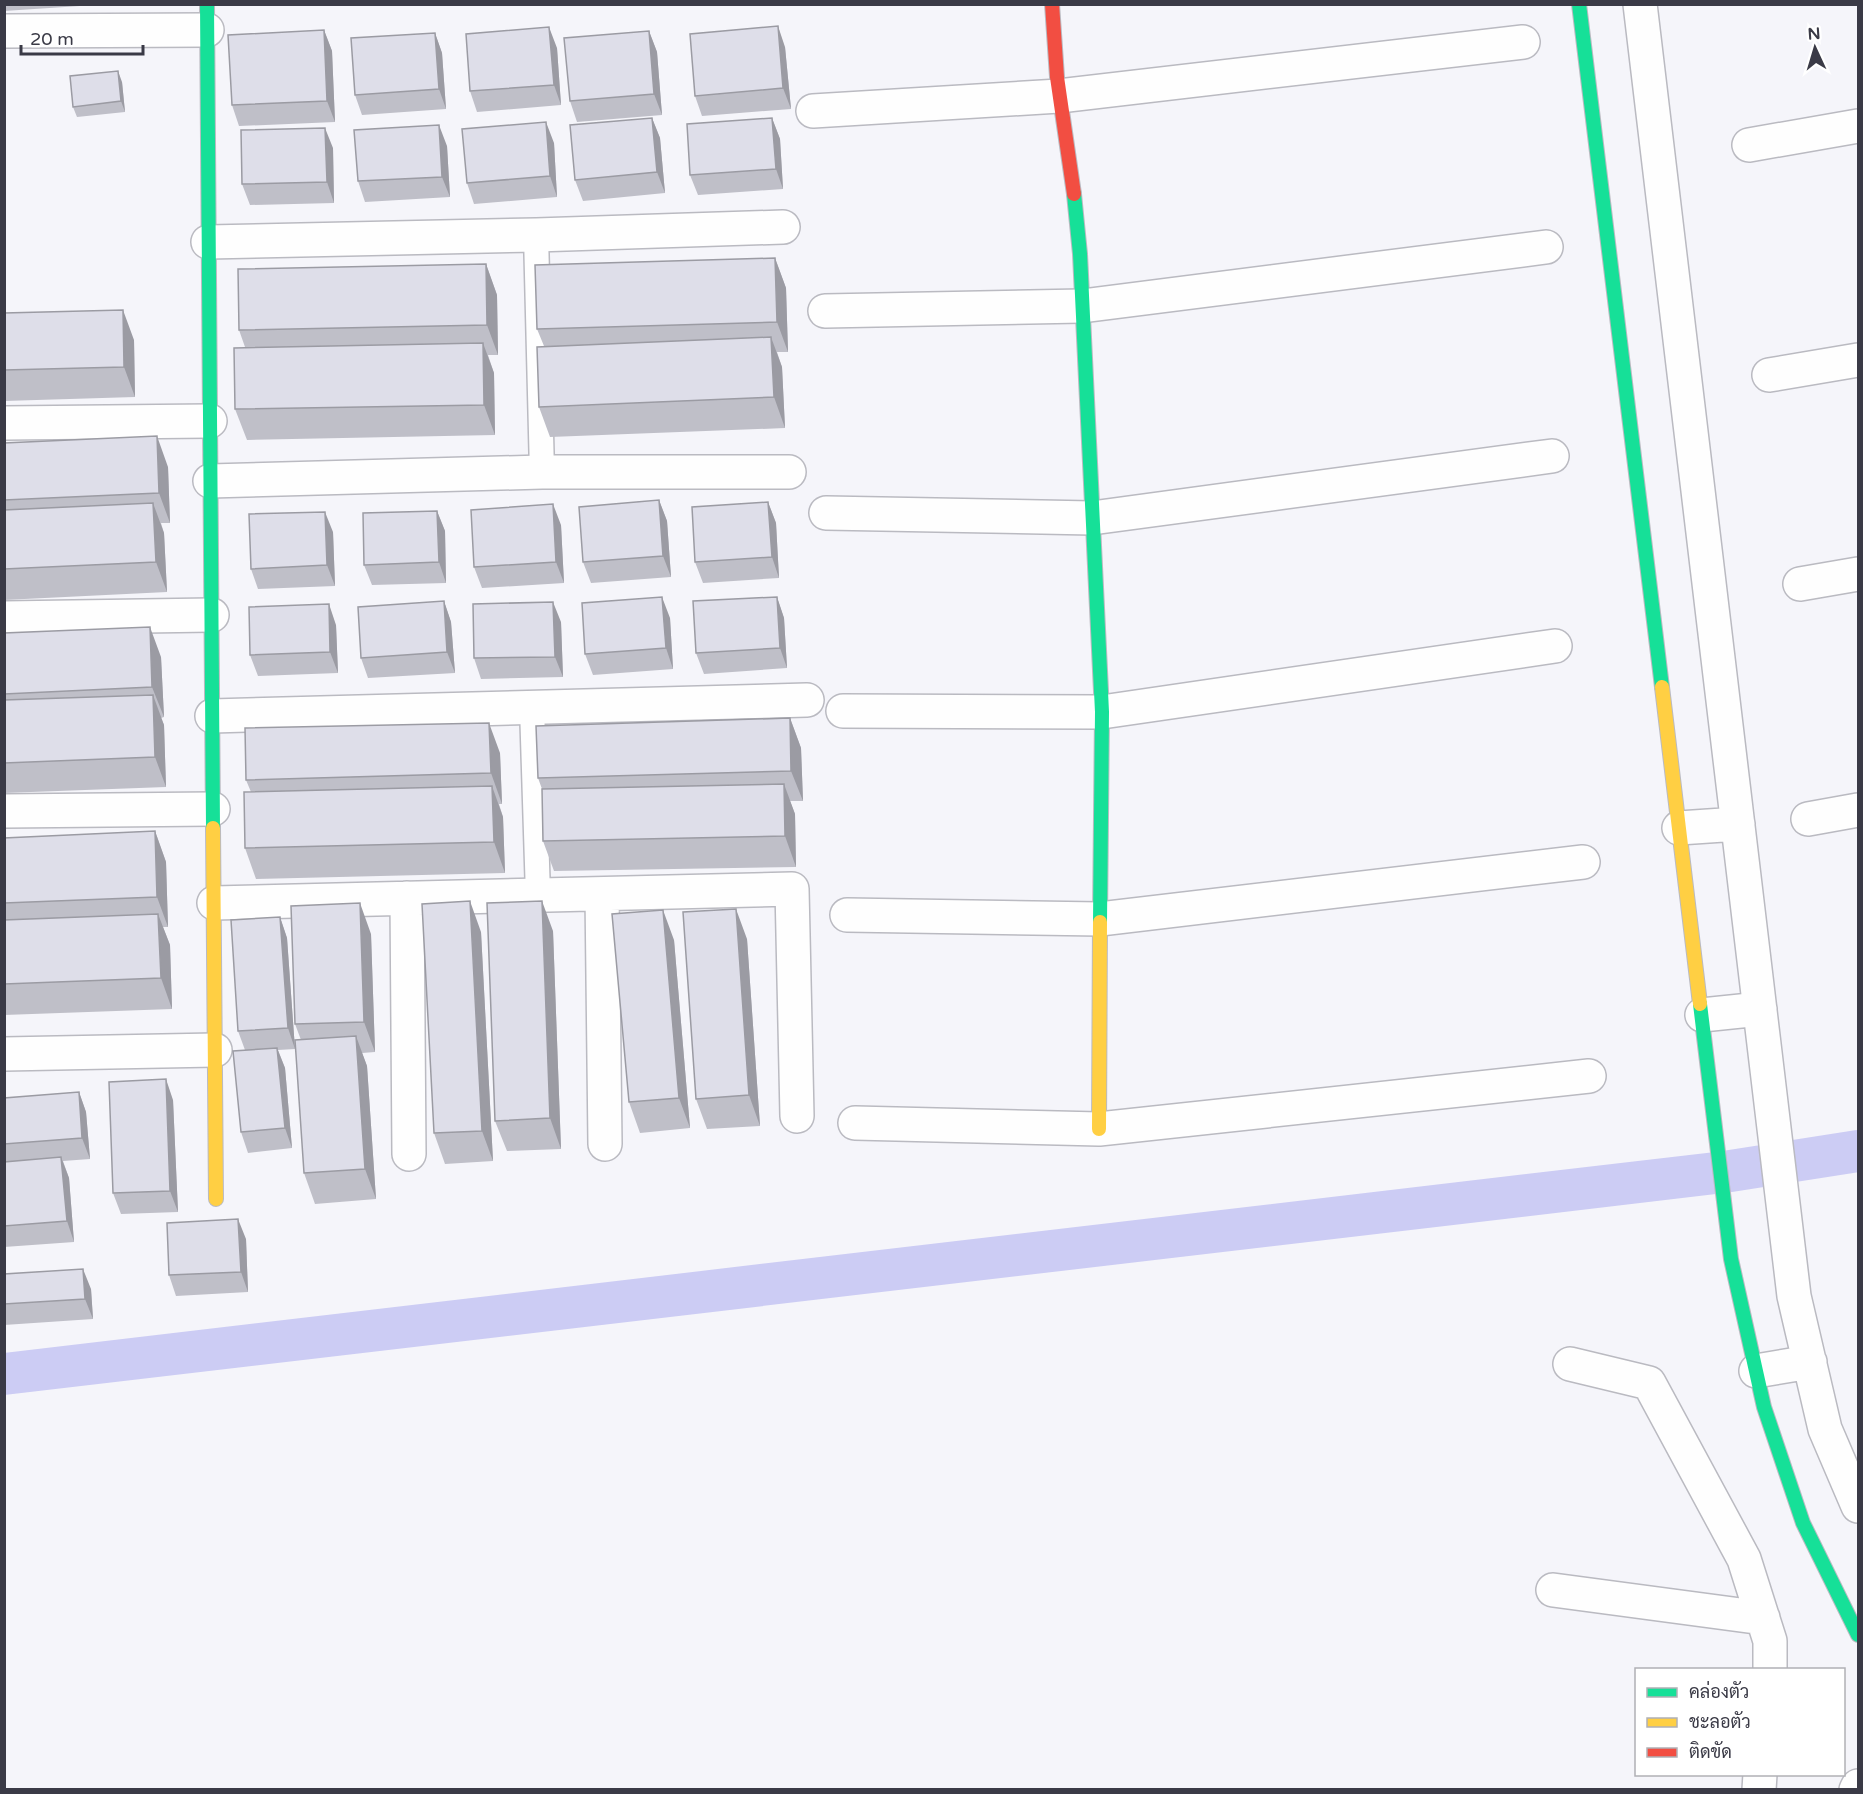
<svg xmlns="http://www.w3.org/2000/svg" width="1863" height="1794" viewBox="0 0 1863 1794" font-family="'Varela Round',Sarabun,sans-serif">
<style>
.lines{fill:none;stroke-linecap:round;stroke-linejoin:round}
.canal{stroke:#ccccf4;stroke-width:42}
.lane-casing{stroke:#babac1;stroke-width:27}
.street-casing{stroke:#babac1;stroke-width:36}
.fast-casing{stroke:#babac1;stroke-width:16}
.slow-casing{stroke:#babac1;stroke-width:16}
.jam-casing{stroke:#babac1;stroke-width:16}
.lane{stroke:#fefefe;stroke-width:24}
.street{stroke:#fefefe;stroke-width:33}
.fast{stroke:#16e098;stroke-width:14}
.slow{stroke:#ffcf43;stroke-width:14}
.jam{stroke:#f24e42;stroke-width:14}
.wall{fill:#bfbfc8}
.shaded-wall{fill:#9b9ba3}
.building{fill:#dedee9;stroke:#9b9ba3;stroke-width:1.5}
</style>
<rect width="100%" height="100%" fill="#f5f5fa"/>
<g class="lines">
<path class="canal" d="M 4,1374 L 1724,1172 L 1858,1151"/>
<g class="lane-casing">
<path id="lane" d="M 536,235 L 542,472
M 532,707 L 538,895"/>
</g>
<g class="street-casing">
<path id="street" d="M 1640,4 L 1794,1296 L 1825,1429 L 1858,1506
M 4,31 L 207,30
M 813,111 L 1059,96 L 1523,42
M 1749,145 L 1858,126
M 208,242 L 536,235 L 783,227
M 825,311 L 1082,306 L 1546,247
M 1769,375 L 1858,360
M 4,423 L 210,421
M 210,481 L 542,472 L 789,472
M 826,513 L 1092,518 L 1552,456
M 1800,584 L 1858,574
M 4,618 L 212,615
M 843,711 L 1102,712 L 1555,646
M 212,716 L 807,700
M 4,811 L 213,809
M 1808,819 L 1858,810
M 1679,828 L 1738,824
M 602,894 L 605,1144
M 407,898 L 409,1154
M 214,903 L 792,889 L 797,1116
M 847,915 L 1100,919 L 1583,862
M 1702,1015 L 1760,1009
M 4,1054 L 215,1050
M 855,1123 L 1099,1129 L 1589,1076
M 1570,1364 L 1649,1383 L 1744,1559 L 1770,1641 L 1770,1670
M 1756,1371 L 1810,1362
M 1553,1590 L 1763,1618
M 1759,1790 L 1760,1774
M 1856,1790 L 1858,1786"/>
</g>
<g class="fast-casing">
<path id="fast" d="M 207,4 L 213,828
M 1579,4 L 1662,687
M 1074,194 L 1080,254 L 1102,712 L 1100,922
M 1700,1004 L 1731,1259 L 1764,1407 L 1803,1523 L 1858,1635"/>
</g>
<g class="slow-casing">
<path id="slow" d="M 1662,687 L 1700,1004
M 213,828 L 216,1199
M 1099,1129 L 1100,922"/>
</g>
<g class="jam-casing">
<path id="jam" d="M 1052,4 L 1057,77 L 1074,194"/>
</g>
<use href="#lane" class="lane"/>
<use href="#street" class="street"/>
<use href="#fast" class="fast"/>
<use href="#slow" class="slow"/>
<use href="#jam" class="jam"/>
</g>
<path class="wall" d="M 4,4 L 110,4 L 4,11 Z
M 324,30 L 332,51 L 335,122 L 239,126 L 232,105 Z
M 649,31 L 657,52 L 662,115 L 577,122 L 570,101 Z
M 435,33 L 442,53 L 446,109 L 362,115 L 355,95 Z
M 785,47 L 791,109 L 702,116 L 695,96 Z
M 557,48 L 561,105 L 477,112 L 470,91 Z
M 122,82 L 125,112 L 77,117 L 73,107 Z
M 652,118 L 660,138 L 665,193 L 583,201 L 575,180 Z
M 772,118 L 780,139 L 783,189 L 698,195 L 690,175 Z
M 554,143 L 557,197 L 474,204 L 467,183 Z
M 447,146 L 450,197 L 365,202 L 358,181 Z
M 333,148 L 334,203 L 250,205 L 242,184 Z
M 775,258 L 786,288 L 788,352 L 777,352 L 782,367 L 785,428 L 550,437 L 539,407 L 544,346 L 537,329 Z
M 486,264 L 497,295 L 498,355 L 488,355 L 494,373 L 495,435 L 247,440 L 235,409 L 245,347 L 239,330 Z
M 4,313 L 134,340 L 135,397 L 4,401 Z
M 4,443 L 168,467 L 170,523 L 161,523 L 164,533 L 167,592 L 4,600 Z
M 659,500 L 667,521 L 671,577 L 591,583 L 583,562 Z
M 768,502 L 776,523 L 779,578 L 703,583 L 695,562 Z
M 437,511 L 445,531 L 446,583 L 372,585 L 364,565 Z
M 561,525 L 564,583 L 482,588 L 474,567 Z
M 333,532 L 335,586 L 258,589 L 251,569 Z
M 777,597 L 784,618 L 787,668 L 704,674 L 696,653 Z
M 444,601 L 451,622 L 455,673 L 368,678 L 361,658 Z
M 670,618 L 673,669 L 593,675 L 585,654 Z
M 561,622 L 563,677 L 481,679 L 474,658 Z
M 336,625 L 338,673 L 258,676 L 250,655 Z
M 4,633 L 161,657 L 164,717 L 161,718 L 164,725 L 166,787 L 4,793 Z
M 790,718 L 801,748 L 803,801 L 790,801 L 795,814 L 796,867 L 554,871 L 543,841 L 542,789 L 538,778 Z
M 500,753 L 502,804 L 499,804 L 503,817 L 505,873 L 256,879 L 245,848 L 251,792 L 246,780 Z
M 155,831 L 166,862 L 168,927 L 163,927 L 170,945 L 172,1009 L 4,1015 L 4,838 Z
M 280,917 L 287,938 L 295,1049 L 278,1050 L 285,1068 L 292,1148 L 248,1153 L 241,1132 L 245,1050 L 238,1031 Z
M 553,931 L 561,1149 L 507,1151 L 495,1121 Z
M 481,932 L 493,1161 L 445,1164 L 434,1133 Z
M 371,934 L 375,1052 L 362,1053 L 367,1066 L 376,1199 L 315,1204 L 304,1173 L 301,1040 L 295,1024 Z
M 747,939 L 760,1126 L 707,1129 L 696,1099 Z
M 674,940 L 690,1128 L 640,1133 L 629,1102 Z
M 79,1092 L 86,1112 L 90,1159 L 63,1161 L 69,1178 L 74,1242 L 4,1247 L 4,1098 Z
M 173,1100 L 178,1212 L 121,1214 L 113,1193 Z
M 246,1239 L 248,1292 L 176,1296 L 169,1275 Z
M 4,1274 L 91,1289 L 93,1319 L 4,1325 Z"/>
<path class="shaded-wall" d="M 778,26 L 785,47 L 791,109 L 783,88 Z
M 549,27 L 557,48 L 561,105 L 554,85 Z
M 324,30 L 332,51 L 335,122 L 327,101 Z
M 649,31 L 657,52 L 662,115 L 654,94 Z
M 435,33 L 442,53 L 446,109 L 439,89 Z
M 118,71 L 122,82 L 125,112 L 121,101 Z
M 652,118 L 660,138 L 665,193 L 657,172 Z
M 772,118 L 780,139 L 783,189 L 776,169 Z
M 546,122 L 554,143 L 557,197 L 550,176 Z
M 439,125 L 447,146 L 450,197 L 442,177 Z
M 325,128 L 333,148 L 334,203 L 327,182 Z
M 775,258 L 786,288 L 788,352 L 777,322 Z
M 486,264 L 497,295 L 498,355 L 487,325 Z
M 123,310 L 134,340 L 135,397 L 124,367 Z
M 771,337 L 782,367 L 785,428 L 774,397 Z
M 483,343 L 494,373 L 495,435 L 484,405 Z
M 157,436 L 168,467 L 170,523 L 159,493 Z
M 659,500 L 667,521 L 671,577 L 663,556 Z
M 768,502 L 776,523 L 779,578 L 772,557 Z
M 153,503 L 164,533 L 167,592 L 156,562 Z
M 553,504 L 561,525 L 564,583 L 556,562 Z
M 437,511 L 445,531 L 446,583 L 439,562 Z
M 325,512 L 333,532 L 335,586 L 327,565 Z
M 662,597 L 670,618 L 673,669 L 666,648 Z
M 777,597 L 784,618 L 787,668 L 780,648 Z
M 444,601 L 451,622 L 455,673 L 447,652 Z
M 553,602 L 561,622 L 563,677 L 555,657 Z
M 329,604 L 336,625 L 338,673 L 330,652 Z
M 150,627 L 161,657 L 164,717 L 152,687 Z
M 153,695 L 164,725 L 166,787 L 155,757 Z
M 790,718 L 801,748 L 803,801 L 791,771 Z
M 489,723 L 500,753 L 502,804 L 491,773 Z
M 784,784 L 795,814 L 796,867 L 785,836 Z
M 492,786 L 503,817 L 505,873 L 494,842 Z
M 155,831 L 166,862 L 168,927 L 157,897 Z
M 470,901 L 481,932 L 493,1161 L 482,1131 Z
M 542,901 L 553,931 L 561,1149 L 550,1118 Z
M 360,903 L 371,934 L 375,1052 L 364,1022 Z
M 736,909 L 747,939 L 760,1126 L 749,1095 Z
M 663,910 L 674,940 L 690,1128 L 679,1098 Z
M 158,914 L 170,945 L 172,1009 L 161,978 Z
M 280,917 L 287,938 L 295,1049 L 288,1028 Z
M 356,1036 L 367,1066 L 376,1199 L 365,1169 Z
M 277,1048 L 285,1068 L 292,1148 L 285,1128 Z
M 166,1079 L 173,1100 L 178,1212 L 170,1191 Z
M 79,1092 L 86,1112 L 90,1159 L 82,1138 Z
M 61,1157 L 69,1178 L 74,1242 L 67,1221 Z
M 238,1219 L 246,1239 L 248,1292 L 241,1272 Z
M 83,1269 L 91,1289 L 93,1319 L 85,1299 Z"/>
<path class="building" d="M 778,26 L 783,88 L 695,96 L 690,34 Z
M 549,27 L 554,85 L 470,91 L 466,34 Z
M 324,30 L 327,101 L 232,105 L 228,35 Z
M 649,31 L 654,94 L 570,101 L 564,38 Z
M 435,33 L 439,89 L 355,95 L 351,38 Z
M 118,71 L 121,101 L 73,107 L 70,76 Z
M 652,118 L 657,172 L 575,180 L 570,125 Z
M 772,118 L 776,169 L 690,175 L 687,124 Z
M 546,122 L 550,176 L 467,183 L 462,129 Z
M 439,125 L 442,177 L 358,181 L 354,130 Z
M 325,128 L 327,182 L 242,184 L 241,130 Z
M 775,258 L 777,322 L 537,329 L 535,265 Z
M 486,264 L 487,325 L 239,330 L 238,269 Z
M 123,310 L 124,367 L 4,370 L 4,313 Z
M 771,337 L 774,397 L 539,407 L 537,347 Z
M 483,343 L 484,405 L 235,409 L 234,348 Z
M 157,436 L 159,493 L 4,500 L 4,443 Z
M 659,500 L 663,556 L 583,562 L 579,507 Z
M 768,502 L 772,557 L 695,562 L 692,507 Z
M 153,503 L 156,562 L 4,569 L 4,510 Z
M 553,504 L 556,562 L 474,567 L 471,510 Z
M 437,511 L 439,562 L 364,565 L 363,513 Z
M 325,512 L 327,565 L 251,569 L 249,514 Z
M 662,597 L 666,648 L 585,654 L 582,603 Z
M 777,597 L 780,648 L 696,653 L 693,601 Z
M 444,601 L 447,652 L 361,658 L 358,607 Z
M 553,602 L 555,657 L 474,658 L 473,604 Z
M 329,604 L 330,652 L 250,655 L 249,607 Z
M 150,627 L 152,687 L 4,694 L 4,633 Z
M 153,695 L 155,757 L 4,763 L 4,700 Z
M 790,718 L 791,771 L 538,778 L 536,726 Z
M 489,723 L 491,773 L 246,780 L 245,728 Z
M 784,784 L 785,836 L 543,841 L 542,789 Z
M 492,786 L 494,842 L 245,848 L 244,792 Z
M 155,831 L 157,897 L 4,903 L 4,838 Z
M 470,901 L 482,1131 L 434,1133 L 422,904 Z
M 542,901 L 550,1118 L 495,1121 L 487,903 Z
M 360,903 L 364,1022 L 295,1024 L 291,906 Z
M 736,909 L 749,1095 L 696,1099 L 683,912 Z
M 663,910 L 679,1098 L 629,1102 L 612,914 Z
M 158,914 L 161,978 L 4,984 L 4,920 Z
M 280,917 L 288,1028 L 238,1031 L 231,920 Z
M 356,1036 L 365,1169 L 304,1173 L 295,1040 Z
M 277,1048 L 285,1128 L 241,1132 L 233,1051 Z
M 166,1079 L 170,1191 L 113,1193 L 109,1082 Z
M 79,1092 L 82,1138 L 4,1144 L 4,1098 Z
M 61,1157 L 67,1221 L 4,1226 L 4,1162 Z
M 238,1219 L 241,1272 L 169,1275 L 167,1223 Z
M 83,1269 L 85,1299 L 4,1304 L 4,1274 Z"/>
<rect width="1863" height="1794" fill="none" stroke="#3a3a46" stroke-width="12"/>
<rect x="1635" y="1668" width="210" height="108" fill="#ffffff" stroke="#b0b0b5" stroke-width="1.5"/>
<rect x="1647" y="1688" width="30" height="9" fill="#16e098" stroke="#b0b0b5" stroke-width="1.5"/>
<text x="1689" y="1698" font-size="18" fill="#3a3a46">คล่องตัว</text>
<rect x="1647" y="1718" width="30" height="9" fill="#ffcf43" stroke="#b0b0b5" stroke-width="1.5"/>
<text x="1689" y="1728" font-size="18" fill="#3a3a46">ชะลอตัว</text>
<rect x="1647" y="1748" width="30" height="9" fill="#f24e42" stroke="#b0b0b5" stroke-width="1.5"/>
<text x="1689" y="1758" font-size="18" fill="#3a3a46">ติดขัด</text>
<g transform="translate(1815 48) rotate(356)" stroke="#ffffff" stroke-width="4.5" paint-order="stroke">
<path d="M0-4.5L10 22L0 15L-10 22Z" fill="#3a3a46"/>
<text y="-9" font-size="16" font-weight="bold" text-anchor="middle" fill="#3a3a46">N</text>
</g>
<path d="M21 45v9h122v-9" fill="none" stroke="#3a3a46" stroke-width="3"/>
<text x="30" y="45" font-size="18" fill="#3a3a46" stroke="#ffffff" stroke-width="4.5" paint-order="stroke">20 m</text>
</svg>
